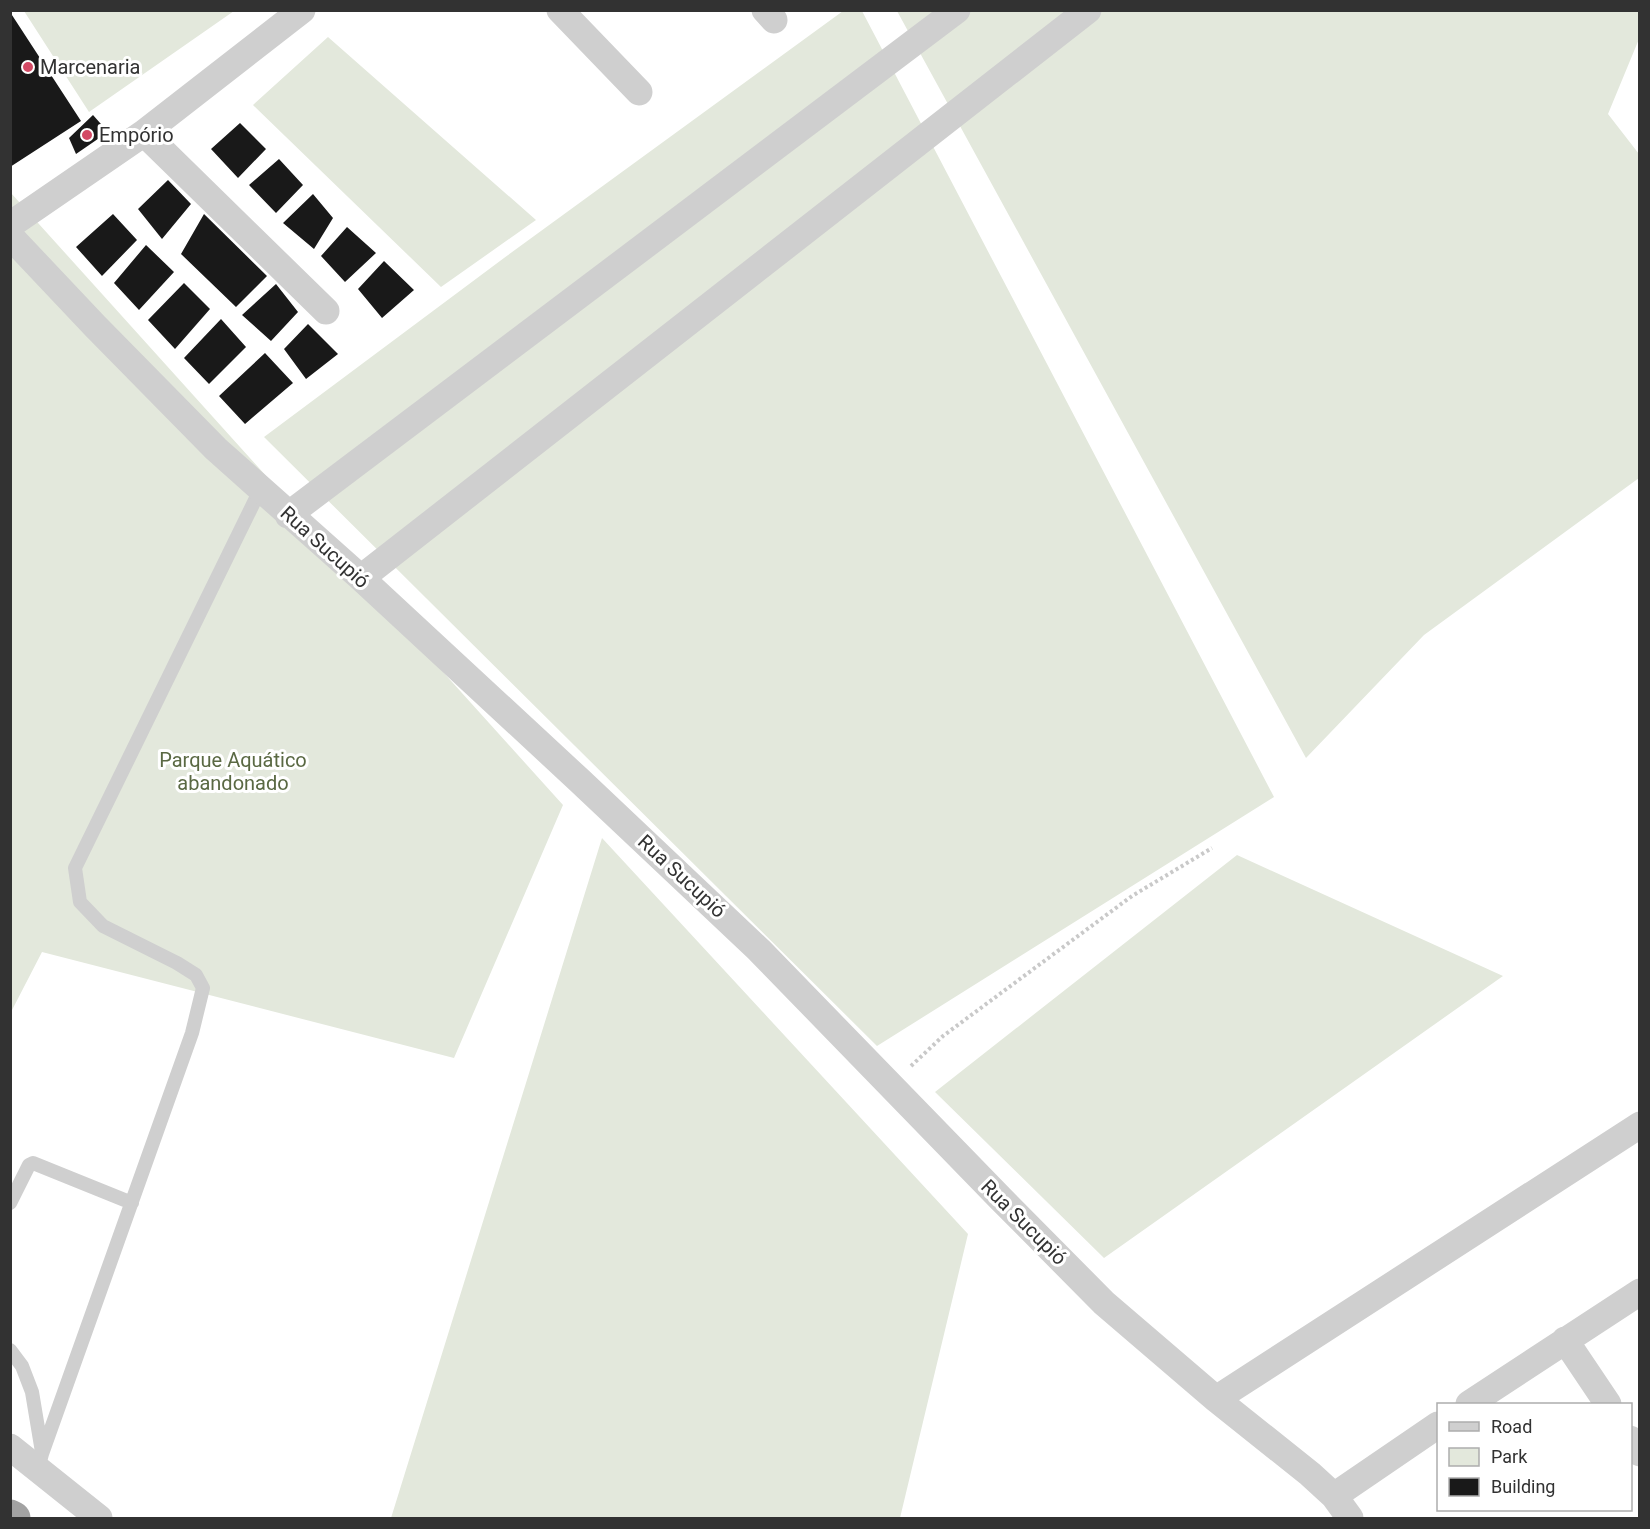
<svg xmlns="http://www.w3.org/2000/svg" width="1650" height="1529" viewBox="0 0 1650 1529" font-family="Roboto,sans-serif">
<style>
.green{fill:#e3e8dc}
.building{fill:#191919}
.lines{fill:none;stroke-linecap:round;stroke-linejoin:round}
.path{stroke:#c9c9c9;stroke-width:4;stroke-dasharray:3 3;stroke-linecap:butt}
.service{stroke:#cfcfcf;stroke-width:14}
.minor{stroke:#cfcfcf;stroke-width:27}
.trunk{stroke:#a2a2a2;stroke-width:33}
.poi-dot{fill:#d34964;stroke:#fff;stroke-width:2}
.labels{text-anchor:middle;stroke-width:6;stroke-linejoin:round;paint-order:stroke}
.poi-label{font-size:20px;fill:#323232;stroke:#fff;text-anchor:start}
.street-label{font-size:20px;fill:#323232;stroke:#fff}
.park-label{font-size:20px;fill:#5a6943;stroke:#fff}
</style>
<rect width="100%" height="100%" fill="#fff"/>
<path class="green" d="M 24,11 L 234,11 L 89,112 Z
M 843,11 L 862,11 L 1274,797 L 877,1046 L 264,437 L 504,258 Z
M 897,11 L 1639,11 L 1639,39 L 1608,114 L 1639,154 L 1639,478 L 1424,635 L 1306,758 Z
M 328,37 L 536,220 L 441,287 L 253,105 Z
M 11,193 L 563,805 L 454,1058 L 42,952 L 11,1012 Z
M 602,838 L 968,1234 L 900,1518 L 391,1518 Z
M 1237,855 L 1503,976 L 1104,1258 L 935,1092 Z"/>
<path class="building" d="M 10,12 L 81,121 L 10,167 Z
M 93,115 L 108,132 L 76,154 L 69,138 Z
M 240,123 L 266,149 L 238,178 L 211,149 Z
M 279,159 L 303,185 L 276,213 L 249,185 Z
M 168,180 L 191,204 L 162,239 L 138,209 Z
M 313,194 L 333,218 L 314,249 L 283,223 Z
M 113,214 L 137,240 L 102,276 L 76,247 Z
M 204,214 L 267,276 L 236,307 L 181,254 Z
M 347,227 L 376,253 L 345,282 L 321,256 Z
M 146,245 L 174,272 L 139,310 L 114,283 Z
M 384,261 L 414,290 L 382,318 L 358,289 Z
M 184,283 L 210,309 L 175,349 L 148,320 Z
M 276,284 L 298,312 L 271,341 L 242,315 Z
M 221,319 L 246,347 L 209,384 L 184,358 Z
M 308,324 L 338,354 L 306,379 L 284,349 Z
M 265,353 L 293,383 L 245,424 L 219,396 Z"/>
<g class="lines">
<path class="path" d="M 911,1066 L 943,1036 L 1132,896 L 1212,848"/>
<path class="service" d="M 10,1203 L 29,1165 L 33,1163 L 132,1203
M 10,1350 L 22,1366 L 32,1392 L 42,1452
M 38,1469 L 42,1454 L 192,1033 L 203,988 L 196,975 L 177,963 L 103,926 L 80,902 L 75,868 L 260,490"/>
<path class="minor" d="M 560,10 L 639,92
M 765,10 L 774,20
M 144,133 L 326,311
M 10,225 L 144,133 L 302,10
M 10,236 L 95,326 L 216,449 L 361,578 L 579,780 L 759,950 L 1000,1198 L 1104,1303 L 1216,1399 L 1310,1474 L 1334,1496 L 1350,1518
M 288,515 L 957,10
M 361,578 L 1088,10
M 1565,1340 L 1608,1404
M 1216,1399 L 1640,1125
M 1469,1404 L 1640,1292
M 1630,1439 L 1640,1453
M 10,1447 L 99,1518
M 1334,1496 L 1438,1425"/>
<path class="trunk" d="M 10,1516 L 14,1518"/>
</g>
<g class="poi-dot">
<circle cx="28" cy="67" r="6"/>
<circle cx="87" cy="135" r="6"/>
</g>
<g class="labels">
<g class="poi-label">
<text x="40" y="74">Marcenaria</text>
<text x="99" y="142">Empório</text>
</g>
<g class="street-label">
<text transform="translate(325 547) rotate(42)" y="7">Rua Sucupió</text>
<text transform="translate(682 876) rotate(43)" y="7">Rua Sucupió</text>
<text transform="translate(1024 1222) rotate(45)" y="7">Rua Sucupió</text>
</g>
<g class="park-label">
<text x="233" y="767">Parque Aquático<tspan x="233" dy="23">abandonado</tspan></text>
</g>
</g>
<rect width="1650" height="1529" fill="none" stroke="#323232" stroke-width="24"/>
<rect x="1437" y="1403" width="195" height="108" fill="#ffffff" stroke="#adadad" stroke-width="1.5"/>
<rect x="1449" y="1422" width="30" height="9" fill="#cfcfcf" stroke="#adadad" stroke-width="1.5"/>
<text x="1491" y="1433" font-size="18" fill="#323232">Road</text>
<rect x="1449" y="1448" width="30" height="18" fill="#e3e8dc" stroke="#adadad" stroke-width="1.5"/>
<text x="1491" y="1463" font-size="18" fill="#323232">Park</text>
<rect x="1449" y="1478" width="30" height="18" fill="#191919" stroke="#adadad" stroke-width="1.5"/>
<text x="1491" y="1493" font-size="18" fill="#323232">Building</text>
</svg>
